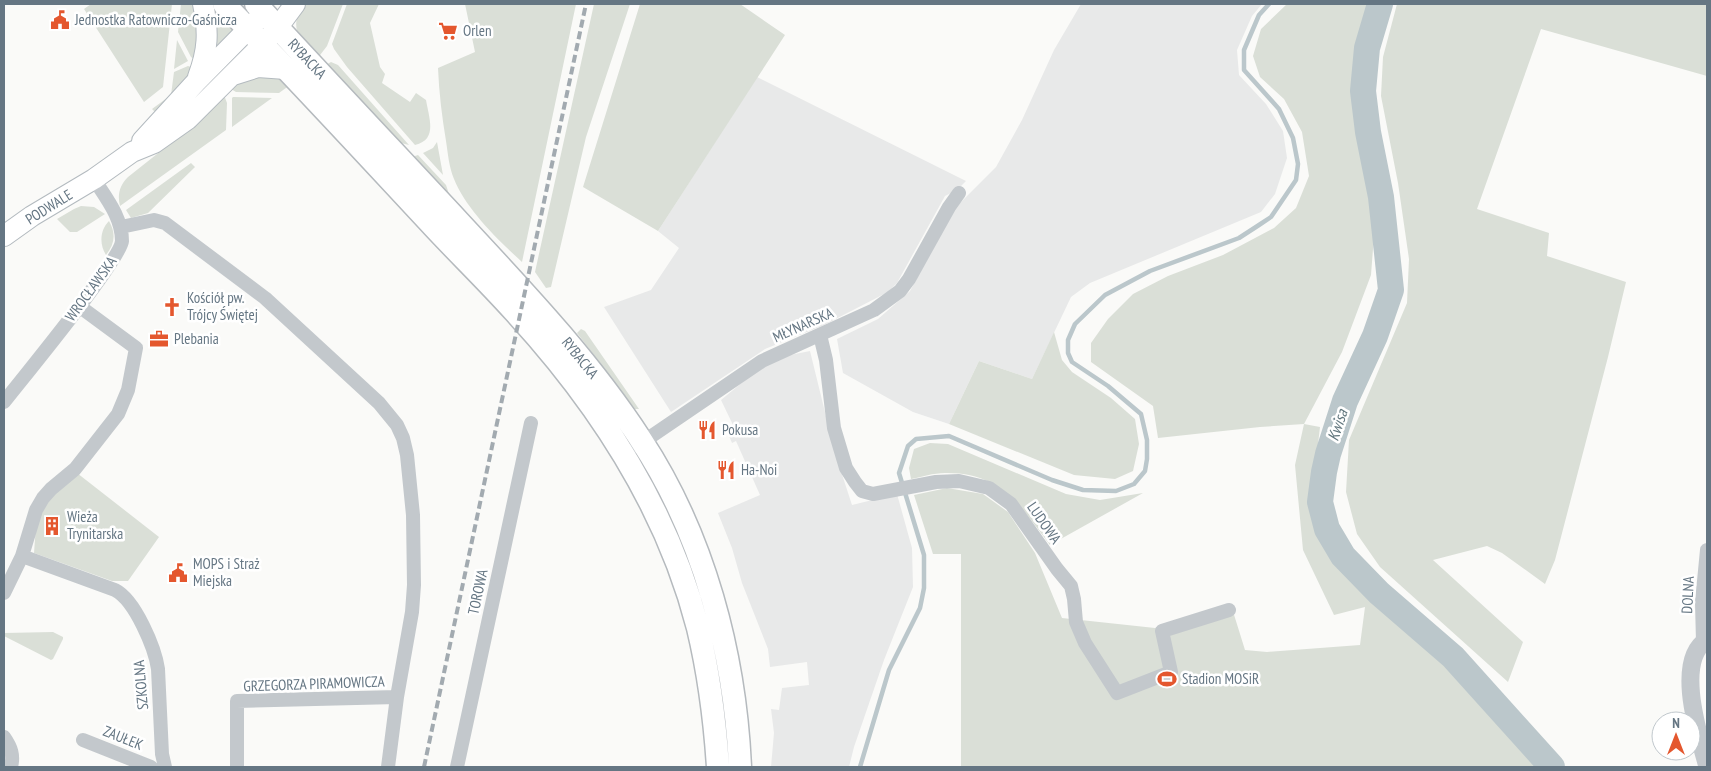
<svg xmlns="http://www.w3.org/2000/svg" width="1711" height="771" viewBox="0 0 1711 771" font-family="'PT Sans Narrow',sans-serif">
<style>
.built{fill:#e8e9e9}
.green{fill:#dadfd7}
.lines{fill:none;stroke-linecap:round;stroke-linejoin:round}
.stream{stroke:#bbc7cb;stroke-width:4.5}
.river{stroke:#bbc7cb;stroke-width:26}
.secondary-casing{stroke:#b3babf;stroke-width:22}
.primary-casing{stroke:#b5babe;stroke-width:25}
.minor{stroke:#c3c8cc;stroke-width:14}
.tertiary{stroke:#c3c8cc;stroke-width:18}
.secondary{stroke:#fff;stroke-width:20}
.primary{stroke:#fff;stroke-width:22}
.rail{stroke:#a2aab0;stroke-width:4;stroke-dasharray:8 4;stroke-linecap:butt}
.labels{text-anchor:middle;stroke-width:5;stroke-linejoin:round;paint-order:stroke}
.poi-label{font-size:15px;fill:#657683;stroke:#fff;text-anchor:start}
.street-label{font-size:15px;fill:#657683;stroke:#fff}
.water-label{font-size:16px;font-style:italic;fill:#60757c;stroke:#fff}
</style>
<rect width="100%" height="100%" fill="#fafaf8"/>
<path class="built" d="M 1081,4 L 1262,4 L 1252,16 L 1237,50 L 1239,75 L 1266,104 L 1283,131 L 1287,158 L 1275,194 L 1261,212 L 1090,283 L 1071,297 L 1032,379 L 979,361 L 949,424 L 913,412 L 843,373 L 837,339 L 878,319 L 910,291 L 956,207 L 996,167 L 1022,120 L 1054,50 Z
M 757,77 L 966,181 L 957,190 L 945,196 L 897,283 L 888,292 L 824,325 L 765,349 L 671,412 L 604,307 L 651,290 L 679,248 L 658,231 Z
M 810,351 L 835,453 L 852,505 L 897,494 L 912,548 L 913,587 L 884,660 L 854,747 L 849,767 L 771,767 L 774,733 L 771,709 L 779,710 L 782,688 L 809,685 L 807,662 L 770,667 L 768,649 L 742,583 L 732,548 L 718,513 L 760,495 L 736,441 L 732,443 L 726,429 L 733,425 L 721,400 L 750,376 L 769,363 L 785,356 Z"/>
<path class="green" d="M 91,4 L 172,4 L 163,87 L 144,102 L 84,9 Z
M 181,4 L 196,4 L 199,13 L 197,61 L 191,57 L 178,32 Z
M 301,4 L 343,4 L 327,46 L 317,59 C 299,37 290,33 301,4 Z
M 347,4 L 379,4 L 370,23 L 380,67 L 385,74 L 382,83 L 410,102 L 416,93 L 426,100 C 429,118 438,140 415,145 L 347,67 L 334,49 L 332,44 Z
M 465,4 L 576,4 L 522,262 C 498,240 466,209 454,179 C 449,167 448,154 446,141 C 442,117 439,93 438,68 L 475,52 Z
M 594,4 L 630,4 L 586,137 L 551,287 L 546,288 L 535,272 Z
M 640,4 L 740,4 L 785,35 L 658,231 L 583,187 Z
M 1287,4 L 1370,4 L 1353,72 L 1360,143 L 1376,210 L 1371,275 L 1342,352 L 1304,424 L 1320,427 L 1315,470 L 1313,509 L 1326,549 L 1433,652 L 1537,767 L 961,767 L 961,554 L 933,554 L 914,495 L 947,488 L 983,494 L 1008,512 L 1035,553 L 1062,618 L 1155,628 L 1231,605 L 1245,650 L 1267,652 L 1360,645 L 1365,607 L 1334,615 L 1303,550 L 1295,465 L 1304,424 L 1260,427 L 1158,438 L 1153,406 L 1091,362 L 1091,343 L 1108,319 L 1133,294 L 1168,276 L 1223,255 L 1274,228 L 1296,208 L 1309,176 L 1302,132 L 1284,99 L 1260,77 L 1253,56 L 1261,29 Z
M 1397,4 L 1707,4 L 1707,76 L 1541,29 L 1477,209 L 1549,233 L 1547,256 L 1626,282 L 1608,357 L 1555,560 L 1545,584 L 1502,553 L 1487,546 L 1433,560 L 1523,642 L 1508,682 L 1380,567 L 1357,534 L 1346,492 L 1349,440 L 1407,303 L 1409,259 L 1398,183 L 1381,96 L 1383,57 Z
M 214,7 L 238,31 L 215,52 L 216,32 L 213,9 Z
M 177,40 L 188,61 L 174,69 Z
M 331,62 L 338,65 L 409,145 L 401,143 L 324,66 Z
M 188,66 L 194,68 L 182,90 L 156,113 L 152,109 L 171,95 L 174,72 Z
M 271,72 L 290,85 L 279,93 L 236,92 L 231,89 L 241,78 Z
M 224,95 L 227,103 L 226,130 L 120,206 C 117,194 120,185 128,177 L 181,135 Z
M 233,97 L 272,98 L 232,127 L 232,98 Z
M 437,142 L 443,175 L 423,153 L 433,148 Z
M 418,155 L 446,185 L 449,194 L 447,196 L 412,157 Z
M 191,163 L 195,167 L 148,213 L 131,218 L 126,210 Z
M 81,206 L 94,207 L 105,214 L 77,232 L 70,232 L 57,219 L 74,209 Z
M 109,221 C 116,233 115,244 106,255 C 99,244 100,230 109,221 Z
M 581,329 L 585,331 L 639,409 L 635,409 L 577,333 Z
M 1054,332 L 1062,360 L 1072,372 L 1111,398 L 1135,419 L 1139,444 L 1133,471 L 1115,479 L 1074,475 L 949,424 L 979,361 L 1032,379 Z
M 930,443 L 948,444 L 1066,494 L 1100,500 L 1143,493 L 1050,545 C 1019,505 1001,472 945,473 C 933,473 922,477 911,479 L 909,468 L 914,449 Z
M 77,473 L 159,537 L 128,581 L 112,581 L 34,553 L 36,525 L 43,503 Z
M 53,632 L 63,637 L 63,639 L 53,659 L 51,660 L 4,636 L 4,633 Z"/>
<g class="lines">
<path class="stream" d="M 860,767 L 889,670 L 920,608 L 924,588 L 924,555 L 899,473 L 908,446 L 916,439 L 949,436 L 1052,480 L 1083,490 L 1116,491 L 1134,484 L 1145,471 L 1147,459 L 1147,440 L 1141,414 L 1108,386 L 1072,362 L 1068,353 L 1068,340 L 1075,324 L 1105,295 L 1150,271 L 1239,238 L 1259,225 L 1271,217 L 1296,180 L 1298,164 L 1293,138 L 1279,109 L 1244,70 L 1244,50 L 1259,15 L 1269,4"/>
<path class="river" d="M 1380,4 L 1367,48 L 1363,91 L 1368,132 L 1381,197 L 1391,290 L 1375,336 L 1345,401 L 1328,454 L 1324,472 L 1320,502 L 1327,529 L 1343,556 L 1379,593 L 1453,657 L 1552,767"/>
<g class="secondary-casing">
<path id="secondary" d="M 233,75 L 258,67 L 286,69
M 198,77 C 208,50 209,32 203,4
M 142,141 L 196,82 L 260,17
M 4,236 L 32,216 L 94,179 L 132,152 L 154,143 L 188,119 L 263,44 L 278,27 L 295,4"/>
</g>
<g class="primary-casing">
<path id="primary" d="M 224,4 C 295,77 364,152 433,226 C 460,255 488,282 514,311 C 598,402 667,507 698,628 C 709,674 715,721 718,767
M 256,4 C 323,77 391,149 459,222 C 524,292 589,360 641,440 C 704,536 735,654 740,767"/>
</g>
<path class="minor" d="M 121,227 L 154,220 L 165,223 L 265,298 L 379,403 L 397,425 L 403,438 L 407,455 L 413,515 L 414,585 L 412,612 L 397,697 L 388,767
M 820,335 L 826,360 L 834,428 L 846,468 L 855,482 L 862,491 L 873,494 L 936,482 L 959,481 L 989,488 L 1011,504 L 1057,569 L 1071,586 L 1074,599 L 1076,622 L 1085,643 L 1117,693 L 1171,672 L 1162,631 L 1229,610
M 4,402 C 22,379 121,259 122,241 C 122,217 106,198 94,179
M 637,446 L 762,361 L 874,310 L 900,291 L 909,279 L 949,207 L 959,193
M 22,556 L 115,590 C 135,600 155,648 158,669 L 162,754 L 165,767
M 4,593 L 22,556 L 36,510 L 43,498 L 51,489 L 75,469 L 118,414 L 128,390 L 136,348 L 79,306
M 1703,642 L 1702,602 L 1707,550
M 4,737 C 11,747 14,755 11,767
M 83,740 L 151,767
M 237,767 L 237,701 L 397,697
M 457,767 L 531,423"/>
<path class="tertiary" d="M 1707,640 C 1674,660 1699,736 1707,765"/>
<use href="#secondary" class="secondary"/>
<use href="#primary" class="primary"/>
<path class="rail" d="M 424,767 L 586,4"/>
</g>
<defs>
<g id="civic-bare" transform="scale(1.5)"><path d="M-.6-6.5H3V-4.5H.6V-3L4-1V1h2V6H-6V1h2V-1L-.6-3ZM-1.2 2.5V6h2.4V2.5Z" fill="#e4572e" stroke="#fff" stroke-width="2.5" paint-order="stroke"/></g>
<g id="supermarket-bare" transform="scale(1.5)"><path d="M-6-5.5h2.5l.6 2H6L4.5 2H-2.5L-4.4-4H-6ZM-1.5 3.2a1.3 1.3 0 1 0 .1 0ZM3 3.2a1.3 1.3 0 1 0 .1 0Z" fill="#e4572e" stroke="#fff" stroke-width="2.5" paint-order="stroke"/></g>
<g id="church-bare" transform="scale(1.5)"><path d="M-1.2-6h2.4v3.5h3.3v2.4h-3.3V6h-2.4V-.1h-3.3v-2.4h3.3Z" fill="#e4572e" stroke="#fff" stroke-width="2.5" paint-order="stroke"/></g>
<g id="office-bare" transform="scale(1.5)"><path d="M-6-3h4V-5.5h4V-3h4V5H-6ZM-1-4.5V-3h2v-1.5ZM-6 0V1H6V0Z" fill="#e4572e" stroke="#fff" stroke-width="2.5" paint-order="stroke"/></g>
<g id="restaurant-bare" transform="scale(1.5)"><path d="M-5-6h1v4h1v-4h1v4h1v-4h1v5L-1.5 .5V6h-2V.5L-5-1ZM5-6V6H3V1.5H1.5Q1.5-4 5-6Z" fill="#e4572e" stroke="#fff" stroke-width="2.5" paint-order="stroke"/></g>
<g id="building-bare" transform="scale(1.5)"><path d="M-4-6H4V6H1V3H-1V6H-4ZM-2.5-4.3h1.7v1.8h-1.7ZM.8-4.3h1.7v1.8H.8ZM-2.5-1h1.7V.8h-1.7ZM.8-1h1.7V.8H.8Z" fill="#e4572e" stroke="#fff" stroke-width="2.5" paint-order="stroke"/></g>
<g id="stadium-bare" transform="scale(1.5)"><path d="M0-5a6.5 5 0 1 0 0 10a6.5 5 0 1 0 0-10ZM-3.5-1.8h7v3.6h-7Z" fill="#e4572e" stroke="#fff" stroke-width="2.5" paint-order="stroke"/></g>
</defs>
<g fill-rule="evenodd">
<use href="#civic-bare" x="60" y="20"/>
<use href="#supermarket-bare" x="448" y="31"/>
<use href="#church-bare" x="172" y="307"/>
<use href="#office-bare" x="159" y="339"/>
<use href="#restaurant-bare" x="707" y="430"/>
<use href="#restaurant-bare" x="726" y="470"/>
<use href="#building-bare" x="52" y="526"/>
<use href="#civic-bare" x="178" y="573"/>
<use href="#stadium-bare" x="1167" y="679"/>
</g>
<g class="labels">
<g class="poi-label">
<text x="75" y="25">Jednostka Ratowniczo-Gaśnicza</text>
<text x="463" y="36">Orlen</text>
<text x="187" y="303">Kościół pw.<tspan x="187" dy="17">Trójcy Świętej</tspan></text>
<text x="174" y="344">Plebania</text>
<text x="722" y="435">Pokusa</text>
<text x="741" y="475">Ha-Noi</text>
<text x="67" y="522">Wieża<tspan x="67" dy="17">Trynitarska</tspan></text>
<text x="193" y="569">MOPS i Straż<tspan x="193" dy="17">Miejska</tspan></text>
<text x="1182" y="684">Stadion MOSiR</text>
</g>
<g class="street-label">
<text transform="translate(307 59) rotate(47)" y="5">RYBACKA</text>
<text transform="translate(49 207) rotate(-32)" y="5">PODWALE</text>
<text transform="translate(91 289) rotate(-54)" y="5">WROCŁAWSKA</text>
<text transform="translate(803 325) rotate(-24)" y="5">MŁYNARSKA</text>
<text transform="translate(580 358) rotate(51)" y="5">RYBACKA</text>
<text transform="translate(1044 523) rotate(55)" y="5">LUDOWA</text>
<text transform="translate(478 592) rotate(-78)" y="5">TOROWA</text>
<text transform="translate(1688 595) rotate(-87)" y="5">DOLNA</text>
<text transform="translate(314 684) rotate(-2)" y="5">GRZEGORZA PIRAMOWICZA</text>
<text transform="translate(141 685) rotate(-95)" y="5">SZKOLNA</text>
<text transform="translate(123 738) rotate(22)" y="5">ZAUŁEK</text>
</g>
<g class="water-label">
<text transform="translate(1337 425) rotate(-72)" y="6">Kwisa</text>
</g>
</g>
<rect width="1711" height="771" fill="none" stroke="#657683" stroke-width="10"/>
<g transform="translate(1676 736)"><circle r="24" fill="#ffffff" stroke="#c1c8cd"/>
<path d="M0-4L9 19L0 12L-9 19Z" fill="#e4572e"/>
<text y="-8" font-size="14" font-weight="bold" text-anchor="middle" fill="#657683">N</text>
</g>
</svg>
